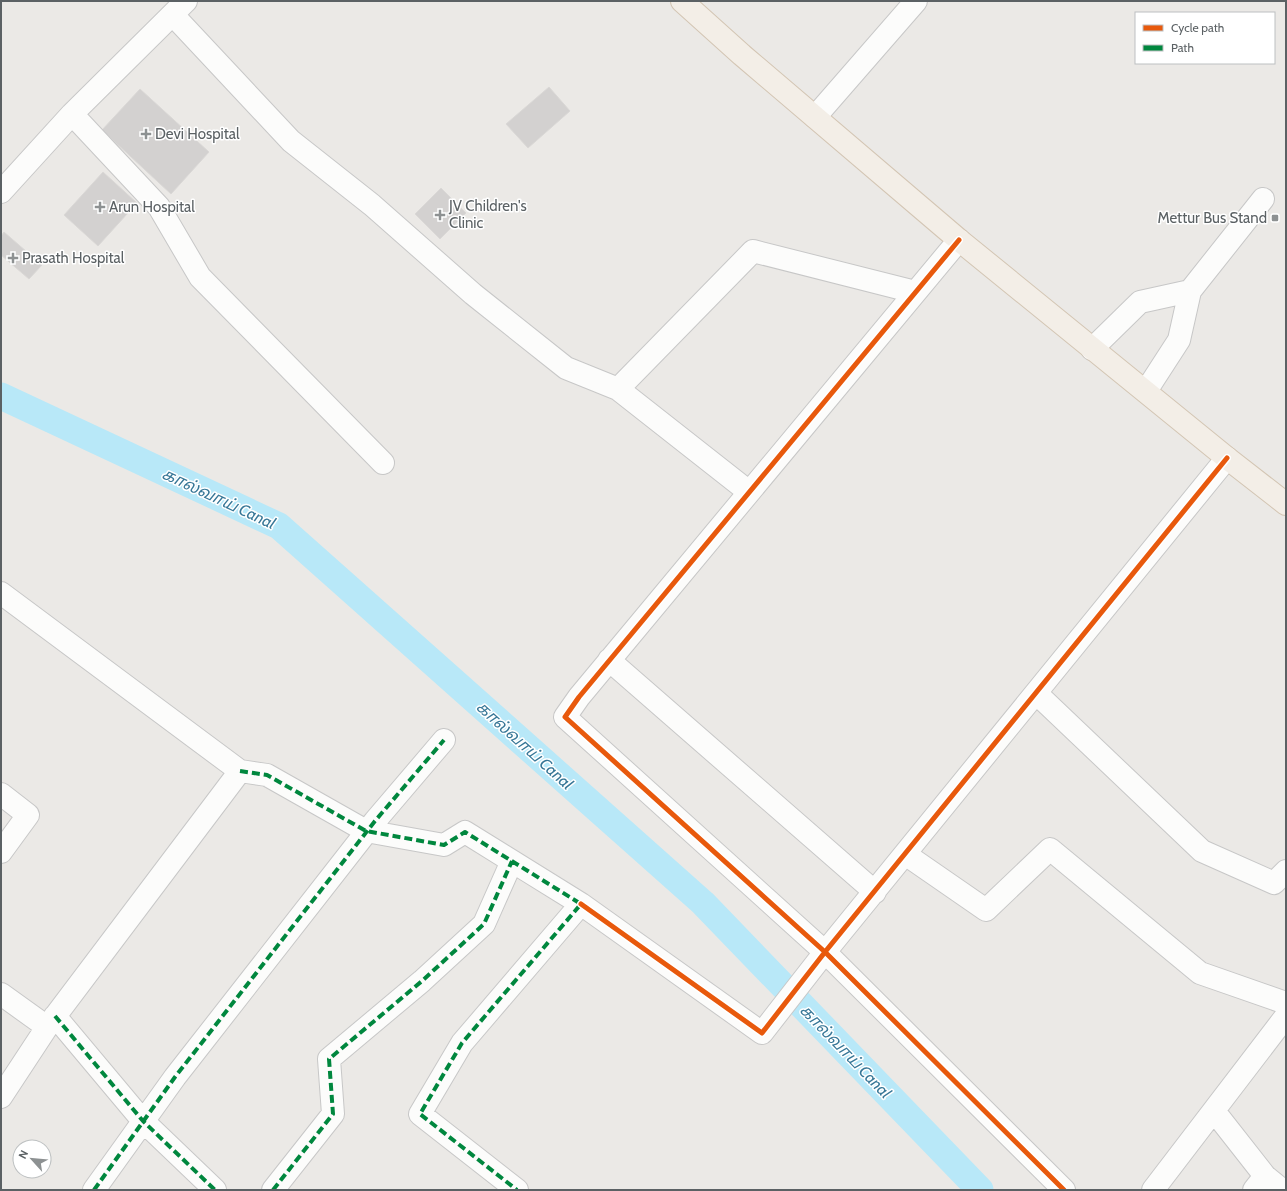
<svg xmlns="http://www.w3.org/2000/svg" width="1287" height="1191" viewBox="0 0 1287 1191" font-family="Cabin,'Noto Sans Tamil',sans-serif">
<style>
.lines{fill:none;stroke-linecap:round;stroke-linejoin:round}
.canal{stroke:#b8e8f8;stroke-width:27}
.building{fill:#d3d1d0;stroke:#dad8d6}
.minor-casing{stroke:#c7c7c7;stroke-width:24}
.tertiary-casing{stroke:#c7c7c7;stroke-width:24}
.primary-casing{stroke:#d3c5b3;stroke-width:24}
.minor{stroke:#fcfcfb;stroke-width:22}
.tertiary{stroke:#fcfcfb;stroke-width:22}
.primary{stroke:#f3eee7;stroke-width:22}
.quiet{stroke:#00873e;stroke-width:4;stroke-dasharray:8 4;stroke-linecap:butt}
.cycleway-casing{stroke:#fff;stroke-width:8}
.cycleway{stroke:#e8590c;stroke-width:5}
.poi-dot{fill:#8d9192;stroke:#fff;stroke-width:1.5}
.labels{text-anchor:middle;stroke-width:3;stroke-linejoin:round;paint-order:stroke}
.poi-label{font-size:15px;fill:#5b6164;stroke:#fff;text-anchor:start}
.water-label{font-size:16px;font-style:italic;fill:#377797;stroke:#fff}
</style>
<rect width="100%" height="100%" fill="#ebe9e6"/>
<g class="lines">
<path class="canal" d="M 1,396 L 279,526 L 703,903 L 980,1190"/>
</g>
<path class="building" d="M 549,87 L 570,111 L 528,148 L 506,124 Z
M 140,89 L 209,152 L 171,194 L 102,130 Z
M 103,172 L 137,203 L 98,246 L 64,215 Z
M 441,188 L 466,213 L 440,239 L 415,214 Z
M 4,232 L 42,265 L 29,279 L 1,255 L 1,236 Z"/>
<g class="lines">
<g class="minor-casing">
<path id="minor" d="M 173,15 L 291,141 L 372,205 L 473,294 L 566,368 L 618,389 L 749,492
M 72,114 L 159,207 L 200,277 L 383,463
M 815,117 L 916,1
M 1,192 L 72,114 L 186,1
M 959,240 L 579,697 L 565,717 L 825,952 L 1064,1190
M 618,389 L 753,251 L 915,292
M 1,593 L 240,771 L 47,1027 L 1,1097
M 609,660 L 875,892
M 1036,693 L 1202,851 L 1274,883 L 1286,871
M 240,771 L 267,775 L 366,831 L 444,845 L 465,832 L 581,904 L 462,1043 L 420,1114 L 517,1190
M 1,794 L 28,815 L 1,852
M 905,854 L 986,910 L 1050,849 L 1200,973 L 1286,1003
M 581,904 L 762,1033 L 825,952 L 1227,458
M 1,994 L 47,1027
M 55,1016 L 143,1121 L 215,1190
M 1214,1111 L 1265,1176 L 1254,1190
M 1265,1176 L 1282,1190
M 94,1190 L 175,1077 L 375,821 L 444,740
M 273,1190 L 333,1114 L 329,1059 L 422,981 L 484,924 L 512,861
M 1153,1190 L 1286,1016"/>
</g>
<g class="tertiary-casing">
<path id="tertiary" d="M 1190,291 L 1263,199
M 1092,349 L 1140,302 L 1190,291 L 1179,340 L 1146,391"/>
</g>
<g class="primary-casing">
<path id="primary" d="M 682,1 L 742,55 L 959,240 L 1227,458 L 1286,504"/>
</g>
<use href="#minor" class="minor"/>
<use href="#tertiary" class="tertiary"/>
<use href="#primary" class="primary"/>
<path class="quiet" d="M 240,771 L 267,775 L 366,831 L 444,845 L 465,832 L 581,904 L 462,1043 L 420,1114 L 517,1190
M 55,1016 L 143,1121 L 215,1190
M 94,1190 L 175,1077 L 375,821 L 444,740
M 273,1190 L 333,1114 L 329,1059 L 422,981 L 484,924 L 512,861"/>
<g class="cycleway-casing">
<path id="cycleway" d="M 959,240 L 579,697 L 565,717 L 825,952 L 1064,1190
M 581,904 L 762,1033 L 825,952 L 1227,458"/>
</g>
<use href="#cycleway" class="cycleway"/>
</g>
<g class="poi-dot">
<path d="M144 128h4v4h4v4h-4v4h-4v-4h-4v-4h4z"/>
<path d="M98 201h4v4h4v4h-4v4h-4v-4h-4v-4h4z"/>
<path d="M438 209h4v4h4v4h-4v4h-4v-4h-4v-4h4z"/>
<rect x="1271" y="214" width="8" height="8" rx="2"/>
<path d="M11 252h4v4h4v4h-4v4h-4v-4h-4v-4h4z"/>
</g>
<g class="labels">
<g class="poi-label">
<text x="155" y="139">Devi Hospital</text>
<text x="449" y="211">JV Children's<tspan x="449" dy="17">Clinic</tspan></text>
<text x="109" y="212">Arun Hospital</text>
<text x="1267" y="223" text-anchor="end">Mettur Bus Stand</text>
<text x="22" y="263">Prasath Hospital</text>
</g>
<g class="water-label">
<text transform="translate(219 498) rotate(25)" y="6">கால்வாய் Canal</text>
<text transform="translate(525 745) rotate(42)" y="6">கால்வாய் Canal</text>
<text transform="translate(846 1051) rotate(46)" y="6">கால்வாய் Canal</text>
</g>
</g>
<rect width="1287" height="1191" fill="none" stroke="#5b6164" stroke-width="4"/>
<rect x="1135" y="12" width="140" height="52" fill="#ffffff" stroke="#bdc0c1"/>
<rect x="1143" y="25" width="20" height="6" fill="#e8590c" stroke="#bdc0c1"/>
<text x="1171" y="32" font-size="12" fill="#5b6164">Cycle path</text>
<rect x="1143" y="45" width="20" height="6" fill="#00873e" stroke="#bdc0c1"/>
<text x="1171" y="52" font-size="12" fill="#5b6164">Path</text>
<g transform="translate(32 1159) rotate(297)"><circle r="19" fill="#ffffff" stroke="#bdc0c1"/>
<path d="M0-3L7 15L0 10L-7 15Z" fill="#8d9192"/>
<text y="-6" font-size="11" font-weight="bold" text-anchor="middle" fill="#5b6164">N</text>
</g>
</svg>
